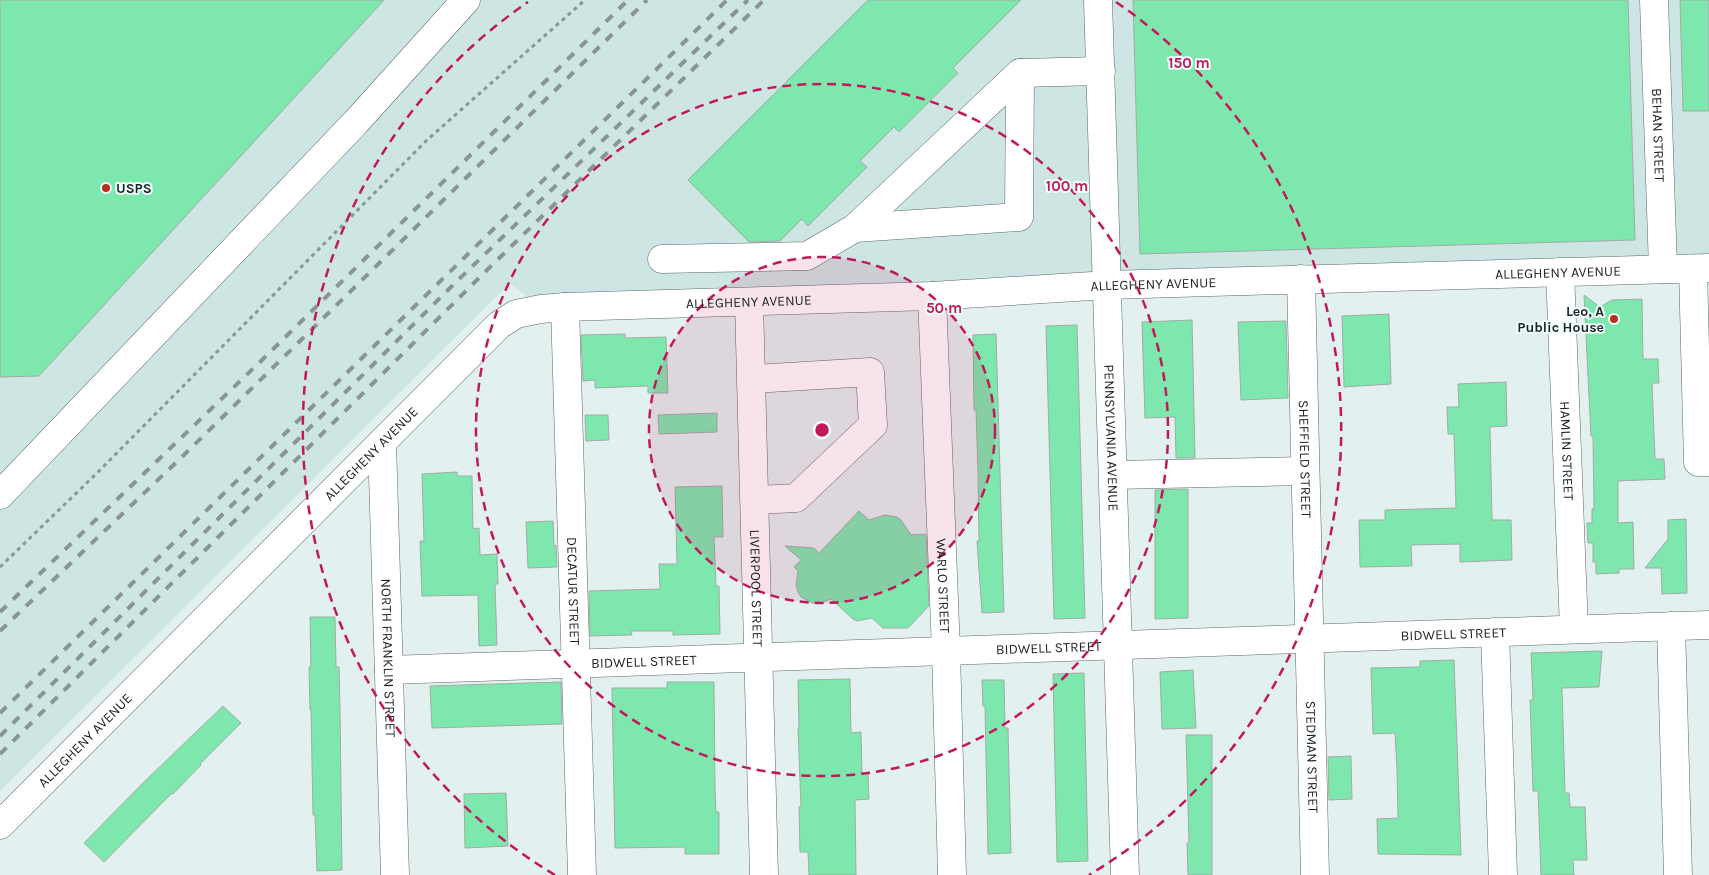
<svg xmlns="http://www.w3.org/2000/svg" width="1709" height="875" viewBox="0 0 1709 875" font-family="Karla,sans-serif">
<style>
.built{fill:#cde6e4}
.building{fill:#7ee7ae;stroke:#a1aca5}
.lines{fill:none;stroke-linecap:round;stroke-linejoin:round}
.minor-casing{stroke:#5b6867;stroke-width:29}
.path{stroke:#8b9695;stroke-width:3;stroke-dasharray:4 4;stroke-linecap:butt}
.minor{stroke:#fff;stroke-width:28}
.rail{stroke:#899493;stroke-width:4;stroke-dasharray:9 9;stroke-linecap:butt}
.ring{fill:none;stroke:#c2185b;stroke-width:2.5;stroke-dasharray:9 6}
.poi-dot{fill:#bb2e1c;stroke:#effffd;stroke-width:2}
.labels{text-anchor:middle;stroke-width:4;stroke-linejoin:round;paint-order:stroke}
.street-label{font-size:14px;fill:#1d2322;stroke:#effffd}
.poi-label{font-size:14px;font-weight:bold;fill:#1d2322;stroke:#effffd;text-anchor:start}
.centre{fill:#c2185b;stroke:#effffd;stroke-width:2.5}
.ring-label{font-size:15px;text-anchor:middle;font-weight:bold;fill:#c2185b;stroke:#effffd;stroke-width:4;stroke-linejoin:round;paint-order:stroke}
</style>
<rect width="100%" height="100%" fill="#e2f1f0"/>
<path class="built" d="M 0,0 L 1709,0 L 1709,268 L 541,309 L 510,283 L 0,791 Z"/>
<path class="building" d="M 0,0 L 384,0 L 39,376 L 0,377 Z
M 868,0 L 1021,0 L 953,68 L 958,73 L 899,132 L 894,127 L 860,161 L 867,167 L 808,226 L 802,219 L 780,241 L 749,242 L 688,180 Z
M 1133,0 L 1628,0 L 1635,240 L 1140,254 Z
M 1680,0 L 1709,0 L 1709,111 L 1683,111 Z
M 1584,295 L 1600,307 L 1612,300 L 1642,299 L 1643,359 L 1658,359 L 1659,383 L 1652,383 L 1655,459 L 1664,459 L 1665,479 L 1618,481 L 1618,523 L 1633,522 L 1634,569 L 1619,569 L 1619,573 L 1596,574 L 1596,562 L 1593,562 L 1593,543 L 1588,543 L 1587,523 L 1592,523 L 1592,509 L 1594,509 L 1593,436 L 1591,436 Z
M 1389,314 L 1391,384 L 1344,387 L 1342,316 Z
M 1192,320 L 1195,458 L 1176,458 L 1175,417 L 1145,418 L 1142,322 Z
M 1286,321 L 1288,398 L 1241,400 L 1238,322 Z
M 1077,325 L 1085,618 L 1054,619 L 1046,326 Z
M 625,334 L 625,338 L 666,337 L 668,393 L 648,393 L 648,386 L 595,388 L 595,380 L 583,381 L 581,335 Z
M 996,334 L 1004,612 L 982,613 L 977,541 L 979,541 L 978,470 L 976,410 L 974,410 L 973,335 Z
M 1506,382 L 1507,426 L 1490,427 L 1492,520 L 1511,520 L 1512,560 L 1460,562 L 1460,544 L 1411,545 L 1412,566 L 1360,567 L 1359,520 L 1385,520 L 1385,510 L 1456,508 L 1454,434 L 1448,434 L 1447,407 L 1459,407 L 1458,384 Z
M 717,413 L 717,432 L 659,434 L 658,415 Z
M 585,415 L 608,415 L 609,440 L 586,441 Z
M 457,472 L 457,476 L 472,476 L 473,529 L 479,528 L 480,555 L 497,554 L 498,584 L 495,584 L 497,645 L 479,646 L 478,595 L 422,596 L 420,541 L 424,541 L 422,474 Z
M 722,486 L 723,537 L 714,537 L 716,586 L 719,586 L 720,634 L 673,635 L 673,631 L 631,631 L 632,635 L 590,636 L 589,591 L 660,589 L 659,564 L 677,564 L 675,487 Z
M 1188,489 L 1188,618 L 1155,619 L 1155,490 Z
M 859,511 L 869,520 L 885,515 L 897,517 L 901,520 L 911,535 L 926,534 L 929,606 L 908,628 L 883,628 L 872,618 L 857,621 L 853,619 L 831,599 L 818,604 L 812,603 L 801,597 L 798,592 L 796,585 L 798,571 L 794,567 L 801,560 L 785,546 L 814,548 L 819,553 Z
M 1686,519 L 1687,593 L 1662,594 L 1661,568 L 1645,568 L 1668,539 L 1668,520 Z
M 553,521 L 554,546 L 556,545 L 557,567 L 528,568 L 526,522 Z
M 310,617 L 335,617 L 336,667 L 339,667 L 340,709 L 342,870 L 317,871 L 315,815 L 313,815 L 311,710 L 310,710 L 309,667 L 311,667 Z
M 1602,651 L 1599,687 L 1562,688 L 1565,793 L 1569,793 L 1570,807 L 1585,807 L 1587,860 L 1573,860 L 1574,875 L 1541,875 L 1538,791 L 1533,791 L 1530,700 L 1533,700 L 1531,653 Z
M 1454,660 L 1461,855 L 1378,854 L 1377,819 L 1398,818 L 1397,769 L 1395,733 L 1373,734 L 1371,668 L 1420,667 L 1420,661 Z
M 1193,670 L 1196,728 L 1162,729 L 1160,672 Z
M 1084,673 L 1088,861 L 1057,862 L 1053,674 Z
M 850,679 L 851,733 L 861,732 L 862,774 L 868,774 L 869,799 L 855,800 L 856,875 L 809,875 L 808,852 L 800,852 L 799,807 L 801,806 L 798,728 L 799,728 L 798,680 Z
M 982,680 L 1004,680 L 1005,728 L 1008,728 L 1011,853 L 988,854 L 985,706 L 983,706 Z
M 561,682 L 562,724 L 432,728 L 430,686 Z
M 667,682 L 714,682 L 715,790 L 716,812 L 719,812 L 719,854 L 685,854 L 685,847 L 615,848 L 612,688 L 667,688 Z
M 223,706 L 241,723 L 200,764 L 201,765 L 173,794 L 172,793 L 104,862 L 84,843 L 143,783 Z
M 1186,735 L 1212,735 L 1212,875 L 1188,875 L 1187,843 L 1189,843 Z
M 1351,756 L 1352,799 L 1329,800 L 1328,757 Z
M 506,793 L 508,846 L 465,848 L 464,794 Z"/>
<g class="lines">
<g class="minor-casing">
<g id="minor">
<path id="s1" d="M 1098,0 L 1125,875"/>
<path id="s2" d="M 1654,0 L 1663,269"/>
<path d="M 855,228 L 1019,217 L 1020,73"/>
<path d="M 662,259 L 807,256 L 855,228 L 1020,73 L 1101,71"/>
<path d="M 1693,269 L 1698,462 L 1709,462"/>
<path id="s3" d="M 1560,272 L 1574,629"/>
<path id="s4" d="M 1301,279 L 1315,875"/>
<path id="s5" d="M 932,296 L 946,651 L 952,875"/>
<path id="s6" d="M 749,302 L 764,875"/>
<path id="s7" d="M 565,307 L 582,875"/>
<path d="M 752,379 L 870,372 L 873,425 L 796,498 L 755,500"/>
<path id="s8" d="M 382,442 L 395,875"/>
<path d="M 1114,475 L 1305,471"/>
<path d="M 0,495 L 356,122 L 466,0"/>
<path d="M 1671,626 L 1678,875"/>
<path d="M 1495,632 L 1503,875"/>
<path id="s9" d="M 389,670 L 1709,625"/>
<path id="s10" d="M 0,825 L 499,325 L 516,314 L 541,309 L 565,307 L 932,296 L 1108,285 L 1709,268"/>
</g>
</g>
<path class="path" d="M 0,567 L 96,474 L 427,140 L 585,0"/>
<use href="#minor" class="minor"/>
<path class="rail" d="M 0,612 L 262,360 L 628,0
M 0,631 L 187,452 L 647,0
M 0,713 L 727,0
M 0,736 L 453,285 L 748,0
M 0,754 L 489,268 L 764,0"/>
</g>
<circle cx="822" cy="430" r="173" fill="#c2185b" fill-opacity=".12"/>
<g class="ring">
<circle cx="822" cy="430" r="173"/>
<circle cx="822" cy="430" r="346"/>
<path d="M555 875A519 519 0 0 1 528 2M1116 2A519 519 0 0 1 1089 875"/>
</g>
<g class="poi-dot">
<circle cx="106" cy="188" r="5"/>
<circle cx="1614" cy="319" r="5"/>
</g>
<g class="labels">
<g class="street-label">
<text dy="5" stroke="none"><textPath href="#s2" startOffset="135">BEHAN STREET</textPath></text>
<text dy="5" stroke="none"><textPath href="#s10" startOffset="1770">ALLEGHENY AVENUE</textPath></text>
<text dy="5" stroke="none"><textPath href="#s10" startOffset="1365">ALLEGHENY AVENUE</textPath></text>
<text dy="5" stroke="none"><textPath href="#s10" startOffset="960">ALLEGHENY AVENUE</textPath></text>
<text dy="5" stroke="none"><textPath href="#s1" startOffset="438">PENNSYLVANIA AVENUE</textPath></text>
<text dy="5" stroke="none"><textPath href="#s3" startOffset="179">HAMLIN STREET</textPath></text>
<text dy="5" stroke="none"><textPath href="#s10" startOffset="525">ALLEGHENY AVENUE</textPath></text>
<text dy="5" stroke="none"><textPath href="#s4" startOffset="180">SHEFFIELD STREET</textPath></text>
<text dy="5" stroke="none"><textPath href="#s5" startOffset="290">WARLO STREET</textPath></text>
<text dy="5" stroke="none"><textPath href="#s6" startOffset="286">LIVERPOOL STREET</textPath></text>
<text dy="5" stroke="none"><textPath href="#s7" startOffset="284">DECATUR STREET</textPath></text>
<text dy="5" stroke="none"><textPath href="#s9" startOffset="1065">BIDWELL STREET</textPath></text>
<text dy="5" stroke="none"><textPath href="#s9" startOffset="660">BIDWELL STREET</textPath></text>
<text dy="5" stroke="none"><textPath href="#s8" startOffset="216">NORTH FRANKLIN STREET</textPath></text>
<text dy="5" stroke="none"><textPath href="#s9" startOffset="255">BIDWELL STREET</textPath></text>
<text dy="5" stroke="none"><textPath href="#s10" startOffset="120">ALLEGHENY AVENUE</textPath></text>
<text dy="5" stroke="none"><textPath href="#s4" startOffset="478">STEDMAN STREET</textPath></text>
</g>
<g class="poi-label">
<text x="116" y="193">USPS</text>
<text x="1604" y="316" text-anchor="end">Leo, A<tspan x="1604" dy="16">Public House</tspan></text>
</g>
</g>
<circle cx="822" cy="430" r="8" class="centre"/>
<g class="ring-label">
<text x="1189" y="68">150 m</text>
<text x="1067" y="191">100 m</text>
<text x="944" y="313">50 m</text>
</g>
</svg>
